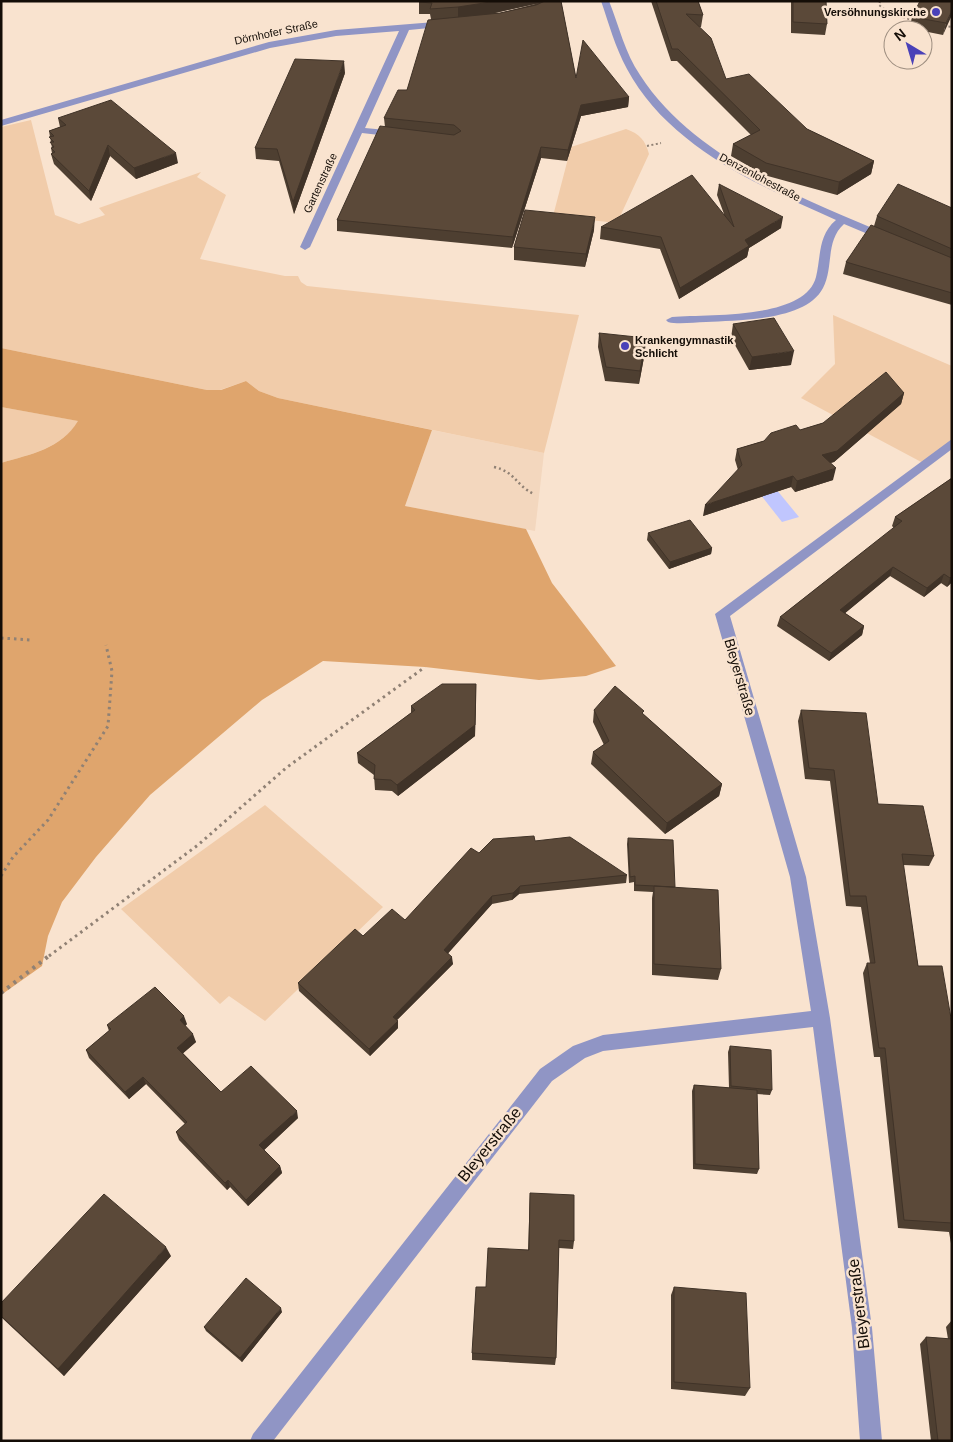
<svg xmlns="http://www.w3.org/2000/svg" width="953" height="1442" viewBox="0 0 953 1442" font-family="Helvetica,sans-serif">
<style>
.built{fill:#f3d7be}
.green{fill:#f1ccaa}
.forest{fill:#dfa56d}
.water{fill:#c0c6fe}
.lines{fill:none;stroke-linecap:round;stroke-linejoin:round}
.path-far3{stroke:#908174;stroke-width:2;stroke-dasharray:2 2.5;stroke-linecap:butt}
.path-far2{stroke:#908174;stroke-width:2.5;stroke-dasharray:2 3;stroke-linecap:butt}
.path-far1{stroke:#908174;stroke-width:3;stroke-dasharray:2.5 4;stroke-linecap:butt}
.path{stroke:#908174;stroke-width:4;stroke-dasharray:3 5;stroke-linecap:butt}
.street{fill:#9095c5;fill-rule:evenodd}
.wall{fill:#4e3f31;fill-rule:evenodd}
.shaded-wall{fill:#403328}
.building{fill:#5b4939;stroke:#403328}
.poi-dot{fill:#4a41b8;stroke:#f9e3cf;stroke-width:2}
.labels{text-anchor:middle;stroke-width:5;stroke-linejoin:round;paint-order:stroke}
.far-poi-label{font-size:11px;font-weight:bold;fill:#140d07;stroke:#f9e3cf;text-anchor:end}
.far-street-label{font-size:11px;fill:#140d07;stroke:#f9e3cf}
.street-label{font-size:14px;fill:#140d07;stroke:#f9e3cf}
.near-street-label{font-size:16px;fill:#140d07;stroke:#f9e3cf}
</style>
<rect width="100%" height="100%" fill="#f9e3cf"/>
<path class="built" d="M 432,430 L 544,453 L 535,531 L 405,506 Z"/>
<path class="green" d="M 31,120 L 55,215 L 79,224 L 105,215 L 99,208 L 201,172 L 197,177 L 226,195 L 200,259 L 285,276 L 298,276 L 301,282 L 307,286 L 579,315 L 544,453 L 278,398 L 259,391 L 246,381 L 220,390 L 207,390 L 1,348 L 1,127 Z
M 626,129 C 640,134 645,140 649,154 L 617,223 L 553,216 L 571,147 Z
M 833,315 L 952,366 L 952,443 L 925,464 L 801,398 L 835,364 Z
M 1,407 L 79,421 C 60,449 31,454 1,463 Z
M 265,805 L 383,907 L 265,1021 L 229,996 L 220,1004 L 121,909 Z"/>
<path class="forest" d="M 1,348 L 207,390 L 221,390 L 246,381 L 259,391 L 278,398 L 432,430 L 405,506 L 526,529 L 552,583 L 616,666 L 586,676 L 539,680 L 425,667 L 323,661 L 262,700 L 150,795 L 96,857 L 62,902 L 48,936 L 42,966 L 1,995 L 1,463 C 31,454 61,449 78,421 L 1,407 Z"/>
<path class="water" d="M 776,489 L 799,517 L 782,522 L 760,494 Z"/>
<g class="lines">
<path class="path-far3" d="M 880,1 L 879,5 L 891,14 L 916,21
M 944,26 L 952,27
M 647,146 L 661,143"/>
<path class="path-far2" d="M 494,467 C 516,472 515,485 534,494"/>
<path class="path-far1" d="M 1,638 L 31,640
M 1,876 L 13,857 L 48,820 L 108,726 L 112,671 L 106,645
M 49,956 L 198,845 L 286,768 L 425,667"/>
<path class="path" d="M 1,993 L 50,955"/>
<path class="street" d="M 601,1 L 609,1 C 619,26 625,53 640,75 C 695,160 802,197 890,236 L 890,240 L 882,240 L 844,224 C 825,241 834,267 823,288 C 806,321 739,320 706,322 C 694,322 679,325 668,322 L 666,320 L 672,317 C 708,314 805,320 816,277 C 821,256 818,235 836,220 C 759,186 668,146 627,69 C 615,47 609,24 601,1 Z
M 447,21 L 451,24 L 450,26 L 409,30 L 365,128 L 397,131 L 402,134 L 397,137 L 362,133 L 310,247 L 305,250 L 300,247 L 399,31 L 336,36 L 270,48 L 1,126 L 1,120 L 269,42 L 336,30 Z
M 952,439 L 952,449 L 730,616 L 806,877 L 830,1018 L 872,1328 L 882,1441 L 860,1441 L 852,1328 L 813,1027 L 603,1051 L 585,1058 L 552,1081 L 273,1441 L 250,1441 L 253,1434 L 540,1069 L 573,1046 L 603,1035 L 811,1011 L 790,877 L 715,614 Z"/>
</g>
<path class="wall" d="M 561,1 L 576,78 L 629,97 L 628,107 L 581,116 L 567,161 L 541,158 L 512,248 L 337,231 L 337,220 L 385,127 L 384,118 L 407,90 L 431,19 L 430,14 L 419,14 L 419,2 ZM 539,3 L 500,13 L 495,13 Z
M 651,1 L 698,1 L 703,15 L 701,27 L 699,27 L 726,79 L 807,129 L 874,161 L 871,174 L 837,195 L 764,175 L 731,156 L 733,144 L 751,135 L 677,61 L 671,61 Z
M 791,1 L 826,1 L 827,24 L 825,35 L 791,33 Z
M 952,1 L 943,35 L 923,31 L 923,30 L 918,30 L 910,28 L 912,17 Z
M 345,73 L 294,214 L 279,161 L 256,159 L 255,148 Z
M 58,118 L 178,163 L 136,179 L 110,156 L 91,201 L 54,164 L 51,154 L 52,153 L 51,148 L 52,148 L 49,131 L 60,127 Z
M 719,184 L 781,228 L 749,248 L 747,257 L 679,299 L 660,249 L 600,239 L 601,227 L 724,214 L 717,195 Z
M 952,208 L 952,305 L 843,274 L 846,262 L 874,226 L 877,216 Z
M 594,230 L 585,267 L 514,260 L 514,247 Z
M 733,324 L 791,365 L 749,370 L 731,338 Z
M 599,333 L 645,352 L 639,384 L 605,381 L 598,347 Z
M 904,393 L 901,404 L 834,462 L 830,463 L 833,480 L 795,492 L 791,487 L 703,516 L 738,470 L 735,460 L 737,449 L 823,423 Z
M 952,478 L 952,582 L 947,587 L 941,583 L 924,597 L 890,576 L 845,613 L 864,626 L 862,635 L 829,661 L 777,626 L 780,617 L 894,528 L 892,526 L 895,517 Z
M 648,533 L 712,548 L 711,554 L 669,569 L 647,540 Z
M 476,695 L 475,736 L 398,796 L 392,791 L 375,790 L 374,775 L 358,763 L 357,753 L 411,713 L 411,706 Z
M 594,710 L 644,715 L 722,784 L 719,796 L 665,834 L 591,764 L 593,752 L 604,745 L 593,722 Z
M 801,710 L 878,804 L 934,856 L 929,866 L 903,865 L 918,966 L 952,1024 L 952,1249 L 949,1232 L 898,1228 L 880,1057 L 874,1057 L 863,973 L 867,963 L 870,963 L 861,907 L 846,906 L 830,781 L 805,779 L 798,721 Z
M 628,838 L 675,888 L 721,969 L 718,980 L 652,975 L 652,898 L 653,892 L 634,891 L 634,882 L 629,883 L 627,844 Z
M 535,841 L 627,875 L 626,883 L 519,894 L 512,900 L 492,904 L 448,953 L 453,964 L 397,1020 L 398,1028 L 370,1056 L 299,991 L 298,983 L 363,936 L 405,920 L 479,853 Z
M 187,1024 L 185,1026 L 196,1042 L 183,1053 L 221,1092 L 298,1118 L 264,1150 L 280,1166 L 282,1173 L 248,1206 L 230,1187 L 227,1190 L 179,1140 L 176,1132 L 185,1124 L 146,1084 L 129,1099 L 89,1058 L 86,1050 L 109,1031 L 107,1025 Z
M 730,1046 L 772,1090 L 770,1095 L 757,1094 L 759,1169 L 757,1174 L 693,1169 L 692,1091 L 694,1085 L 729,1088 L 728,1052 Z
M 530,1193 L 574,1241 L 573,1249 L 559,1248 L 556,1358 L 555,1365 L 472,1360 L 472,1353 L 486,1287 L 528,1250 Z
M 171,1256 L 64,1376 L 1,1317 L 1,1303 Z
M 674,1287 L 750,1388 L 745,1396 L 671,1389 L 671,1295 Z
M 282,1312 L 242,1362 L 206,1331 L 204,1327 Z
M 952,1320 L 952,1441 L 931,1441 L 920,1344 L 926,1337 L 948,1339 L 946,1327 Z"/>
<path class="shaded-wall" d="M 497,1 L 549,1 L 490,14 L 458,18 L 458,7 Z
M 952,10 L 952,15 L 943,35 L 946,23 Z
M 344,61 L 345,73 L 294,214 L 293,202 Z
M 629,97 L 628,107 L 581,116 L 567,161 L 568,150 L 581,105 Z
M 108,145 L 110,156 L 91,201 L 89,191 Z
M 541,147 L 541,158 L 512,248 L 513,237 Z
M 176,153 L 178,163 L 136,179 L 134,168 Z
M 874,161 L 871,174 L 837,195 L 839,182 Z
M 595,217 L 594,230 L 585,267 L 586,254 Z
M 783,217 L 781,228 L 749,248 L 747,257 L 679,299 L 680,288 L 745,240 Z
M 646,338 L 645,352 L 639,384 L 640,371 Z
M 794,351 L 791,365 L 749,370 L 752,357 Z
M 904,393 L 901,404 L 834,462 L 820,466 L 822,455 Z
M 836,468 L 833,480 L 795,492 L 797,481 Z
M 793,476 L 791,487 L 703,516 L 705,505 Z
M 712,548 L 711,554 L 669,569 L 670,562 Z
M 893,567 L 890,576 L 838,619 L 840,610 Z
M 944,574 L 941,583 L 924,597 L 927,588 Z
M 952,576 L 952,582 L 947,587 L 950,578 Z
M 864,626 L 862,635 L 829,661 L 831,653 Z
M 476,684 L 475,736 L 398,796 L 397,785 Z
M 722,784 L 719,796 L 665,834 L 667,823 Z
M 520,886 L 519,894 L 512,900 L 513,893 Z
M 492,896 L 492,904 L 444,958 L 444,950 Z
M 452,957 L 453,964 L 393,1024 L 393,1017 Z
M 184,1016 L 187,1024 L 183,1028 L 180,1020 Z
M 398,1021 L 398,1028 L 370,1056 L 369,1049 Z
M 193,1034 L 196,1042 L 180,1056 L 177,1048 Z
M 143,1077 L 146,1084 L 129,1099 L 125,1092 Z
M 297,1111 L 298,1118 L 262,1152 L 259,1145 Z
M 280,1166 L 282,1173 L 248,1206 L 246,1200 Z
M 228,1180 L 230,1187 L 227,1190 L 225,1183 Z
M 166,1247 L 171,1256 L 64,1376 L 58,1369 Z
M 281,1308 L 282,1312 L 242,1362 L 240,1358 Z"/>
<path class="building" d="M 419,1 L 497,1 L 458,7 L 430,9 L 432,3 L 419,2 Z
M 545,1 L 561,1 L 576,78 L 583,40 L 629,97 L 581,105 L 568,150 L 541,147 L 513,237 L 337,220 L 380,126 L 454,135 L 461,131 L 454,125 L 384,118 L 398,90 L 407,90 L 428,20 L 500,13 L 536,5 Z
M 656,1 L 698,1 L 703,15 L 686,14 L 711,38 L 726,79 L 749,74 L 807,129 L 874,161 L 839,182 L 766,163 L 733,144 L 760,130 L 678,49 L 672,49 Z
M 793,1 L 826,1 L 827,24 L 793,22 Z
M 920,1 L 952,1 L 952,10 L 946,23 L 912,17 Z
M 295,59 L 344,61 L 293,202 L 277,149 L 255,148 Z
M 111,100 L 176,153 L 134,168 L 108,145 L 89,191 L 51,154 L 55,152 L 51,148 L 54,147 L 50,142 L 54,142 L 49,137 L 54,136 L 49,131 L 66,125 L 58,118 Z
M 692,175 L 734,227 L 719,184 L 783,217 L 745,240 L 749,246 L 680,288 L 661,237 L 601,227 Z
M 898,184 L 952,208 L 952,249 L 877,216 Z
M 525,210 L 595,217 L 586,254 L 514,247 Z
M 871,225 L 952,258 L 952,293 L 846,262 Z
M 774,318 L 794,351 L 752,357 L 733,324 Z
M 599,333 L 646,338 L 640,371 L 606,367 Z
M 886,372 L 904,393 L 837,451 L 822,455 L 836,468 L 797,481 L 793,476 L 705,505 L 742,465 L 737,449 L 764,441 L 771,433 L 796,425 L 800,430 L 823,423 Z
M 952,478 L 952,576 L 950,578 L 944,574 L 927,588 L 893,567 L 840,610 L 864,626 L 831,653 L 780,617 L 902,521 L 895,517 Z
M 690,520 L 712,548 L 670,562 L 648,533 Z
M 442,684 L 476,684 L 475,725 L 397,785 L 391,780 L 374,779 L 375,765 L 357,753 L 415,710 L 411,706 Z
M 615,686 L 644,711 L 642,713 L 722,784 L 667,823 L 593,752 L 609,741 L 594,710 Z
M 801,710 L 866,713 L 878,804 L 923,806 L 934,856 L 902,854 L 918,966 L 942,966 L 952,1024 L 952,1223 L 904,1220 L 885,1048 L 879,1048 L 867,963 L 875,963 L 866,896 L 850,896 L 834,770 L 809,768 Z
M 534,836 L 535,841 L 570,837 L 627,875 L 520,886 L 513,893 L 492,896 L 444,950 L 452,957 L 393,1017 L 398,1021 L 369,1049 L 298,983 L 355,929 L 363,936 L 392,909 L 405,920 L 471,848 L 479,853 L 493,839 Z
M 628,838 L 673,840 L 675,887 L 635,885 L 635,876 L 630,877 Z
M 654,886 L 718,890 L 721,969 L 654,964 Z
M 155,987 L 184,1016 L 180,1020 L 193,1034 L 177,1048 L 221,1092 L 251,1066 L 297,1111 L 259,1145 L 280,1166 L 246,1200 L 228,1180 L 225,1183 L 176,1132 L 187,1122 L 143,1077 L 125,1092 L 86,1050 L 111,1029 L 107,1025 Z
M 730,1046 L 771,1050 L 772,1090 L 731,1086 Z
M 694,1085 L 757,1090 L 759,1169 L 695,1164 Z
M 530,1193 L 574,1195 L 574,1241 L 559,1240 L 556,1358 L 472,1353 L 476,1287 L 486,1287 L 488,1248 L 529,1250 Z
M 104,1194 L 166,1247 L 58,1369 L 1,1316 L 1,1303 Z
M 246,1278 L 281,1308 L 240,1358 L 204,1327 Z
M 674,1287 L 746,1293 L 750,1388 L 674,1382 Z
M 926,1337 L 952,1339 L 952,1441 L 938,1441 Z"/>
<g class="poi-dot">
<circle cx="936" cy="12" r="5"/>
<circle cx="625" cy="346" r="5"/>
</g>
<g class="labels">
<g class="far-poi-label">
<text x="926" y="16">Versöhnungskirche</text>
<text x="635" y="344" text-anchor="start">Krankengymnastik<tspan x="635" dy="13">Schlicht</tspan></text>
</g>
<g class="far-street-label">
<text transform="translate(276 32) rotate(-12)" y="4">Dörnhofer Straße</text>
<text transform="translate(760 177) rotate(28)" y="4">Denzenlohestraße</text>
<text transform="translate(320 183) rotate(-65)" y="4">Gartenstraße</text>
</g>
<g class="street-label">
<text transform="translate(740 677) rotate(74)" y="5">Bleyerstraße</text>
</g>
<g class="near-street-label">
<text transform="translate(489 1144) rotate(-51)" y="6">Bleyerstraße</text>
<text transform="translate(858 1304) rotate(-97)" y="6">Bleyerstraße</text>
</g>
</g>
<rect width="953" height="1442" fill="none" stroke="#140d07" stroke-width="5"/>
<g transform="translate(908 45) rotate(322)"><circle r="24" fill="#f9e3cf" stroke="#9d8d7f"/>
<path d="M0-4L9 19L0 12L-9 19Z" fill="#4a41b8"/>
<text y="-8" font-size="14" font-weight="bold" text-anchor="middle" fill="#140d07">N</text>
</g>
</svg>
